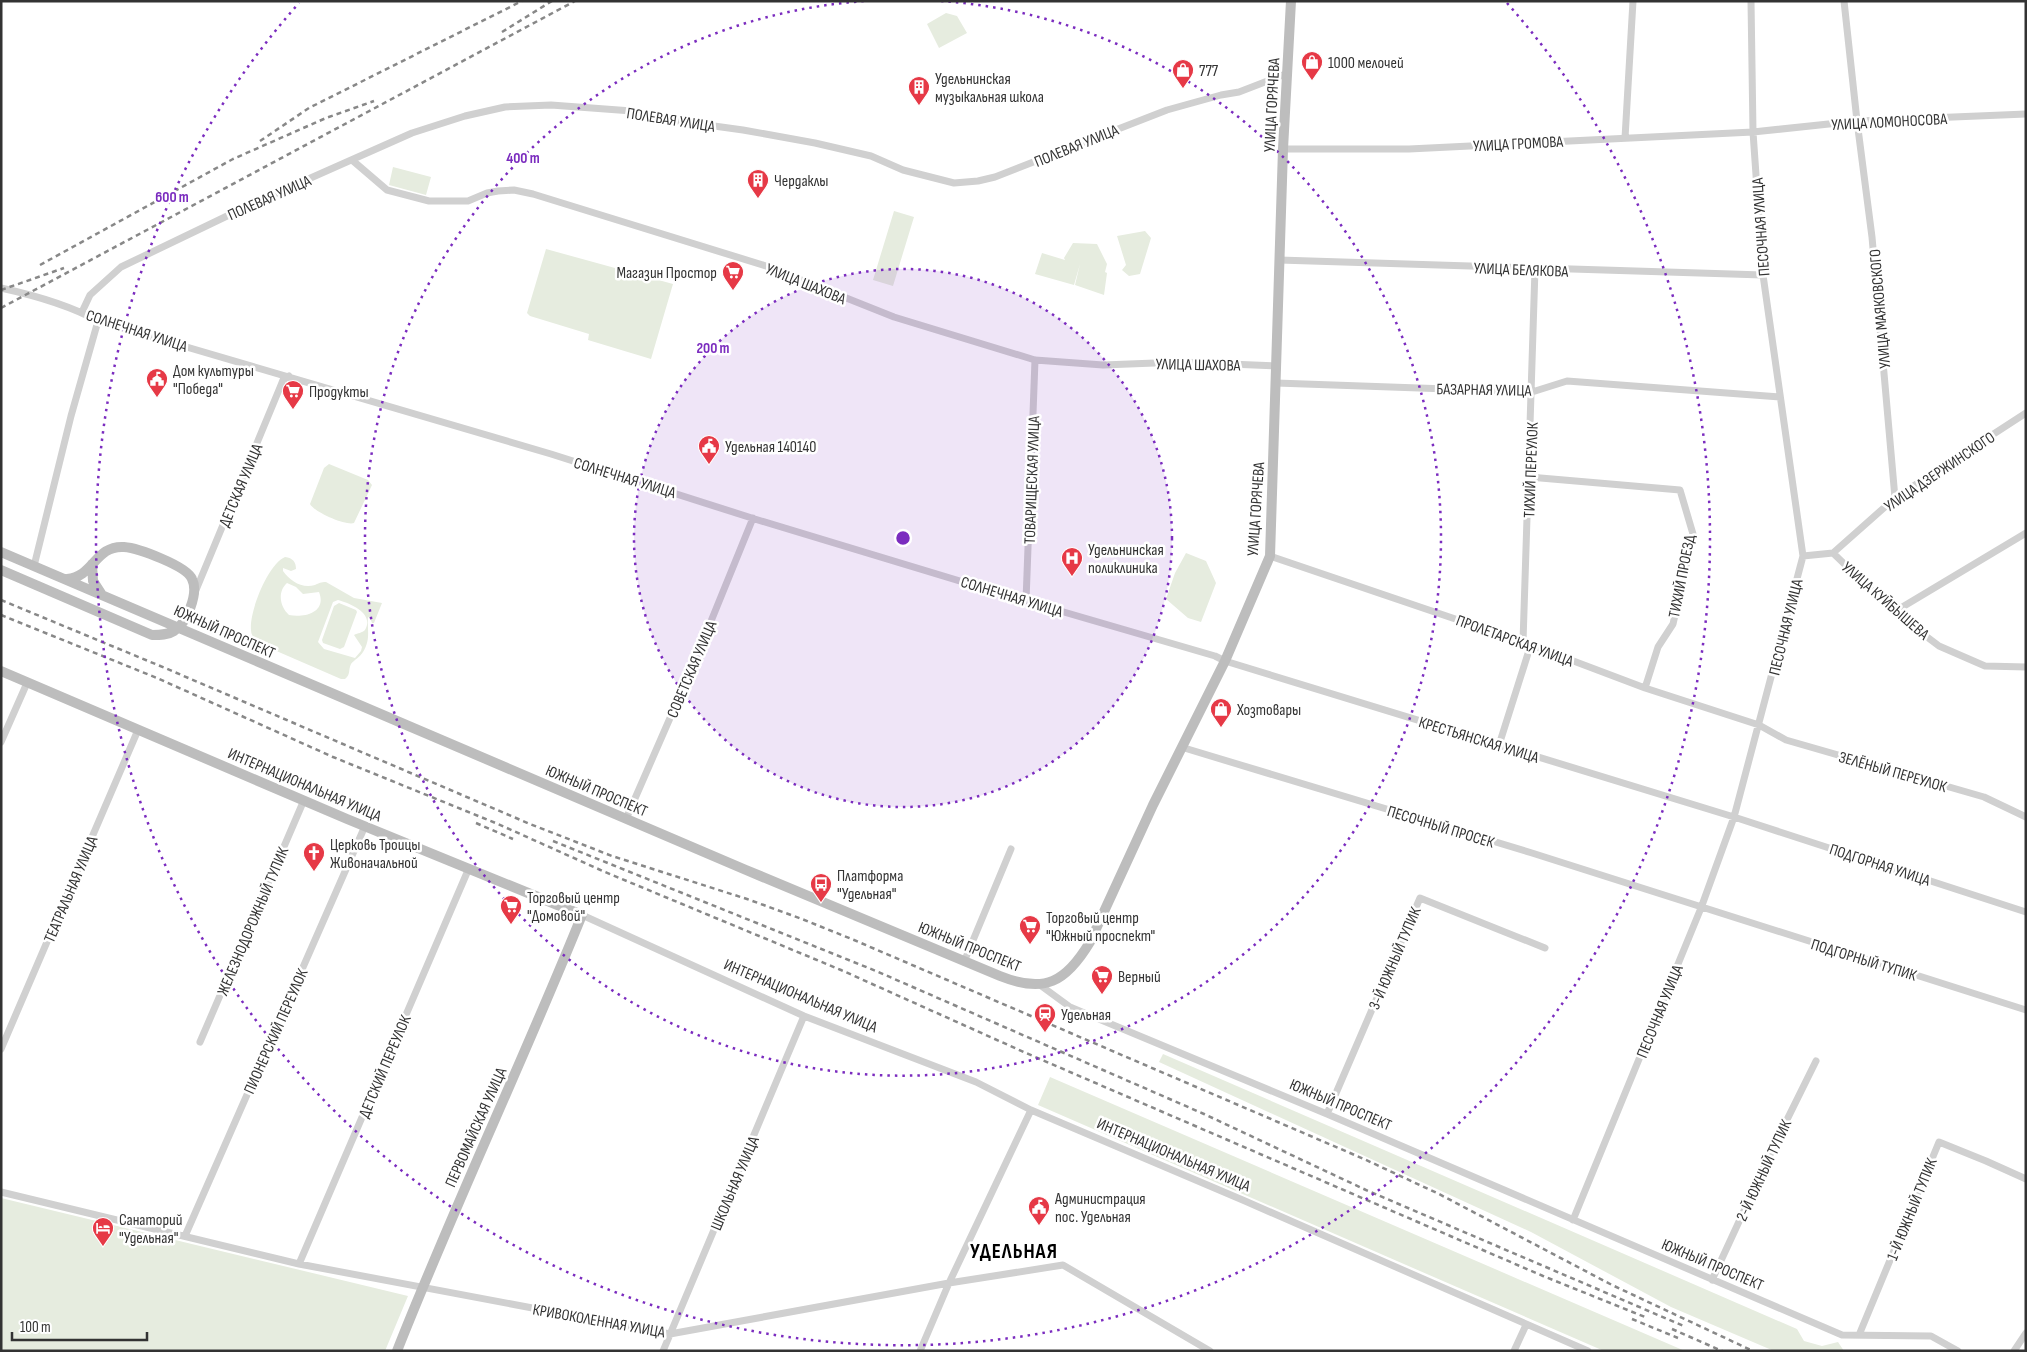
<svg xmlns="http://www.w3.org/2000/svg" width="2027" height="1352" viewBox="0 0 2027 1352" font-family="'Sofia Sans Condensed',sans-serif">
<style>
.green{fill:#e6ecdf;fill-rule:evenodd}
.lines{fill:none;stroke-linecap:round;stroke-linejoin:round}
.street{stroke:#d0d0d0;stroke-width:7}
.secondary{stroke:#bdbdbd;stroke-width:10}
.rail{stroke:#888;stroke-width:2.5;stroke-dasharray:5 4;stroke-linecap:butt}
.ring{fill:none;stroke:#7b2cbf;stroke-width:2.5;stroke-dasharray:2.5 5}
.labels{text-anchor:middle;stroke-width:5;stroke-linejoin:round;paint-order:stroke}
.poi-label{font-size:16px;fill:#333;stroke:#fff;text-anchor:start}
.street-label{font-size:16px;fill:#333;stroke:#fff}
.district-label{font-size:21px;font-weight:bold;letter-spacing:1px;fill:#000;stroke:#fff}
.centre{fill:#7b2cbf;stroke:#fff;stroke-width:2.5}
.ring-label{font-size:15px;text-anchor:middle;font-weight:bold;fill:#7b2cbf;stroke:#fff;stroke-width:5;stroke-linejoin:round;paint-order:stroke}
</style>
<rect width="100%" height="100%" fill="#fff"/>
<path class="green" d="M 946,13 L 957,16 L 967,33 L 939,48 L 927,24 Z
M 393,167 L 431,177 L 426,195 L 389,185 Z
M 894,211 L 914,217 L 893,286 L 873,280 Z
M 1145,231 L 1151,238 L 1140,274 L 1129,276 L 1122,270 L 1126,265 L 1117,236 Z
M 1073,243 L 1097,244 L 1107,264 L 1105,272 L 1107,273 L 1104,295 L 1075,285 L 1080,264 L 1074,285 L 1035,274 L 1042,253 L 1065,260 L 1064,258 Z
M 546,249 L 673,284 L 651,359 L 588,340 L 589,334 L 530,316 L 527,313 Z
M 329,464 L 368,480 L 372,485 L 354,523 C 346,526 314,512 310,504 L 324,468 Z
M 1186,553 L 1206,561 L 1216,583 L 1201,622 L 1188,618 L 1166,599 L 1175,573 Z
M 285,557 C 293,558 296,562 296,569 L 291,571 L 283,568 L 283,571 C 290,581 302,589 315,585 C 319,583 321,582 326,582 L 354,598 L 382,603 L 374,623 L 372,623 L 370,618 L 368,617 C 367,630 371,639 363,652 C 360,657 354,660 351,664 C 348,670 351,674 345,679 L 341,679 L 258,643 C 254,639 251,635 251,630 C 249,612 268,564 285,557 ZM 287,583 L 296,587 L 303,594 L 319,592 C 327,612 305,618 289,615 C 280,607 277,592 287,583 ZM 338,600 C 349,603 375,613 365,630 C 362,633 358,633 354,635 L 362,647 L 361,651 L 355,658 L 324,649 L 318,642 L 333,602 Z
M 339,603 L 356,610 L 357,612 L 344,647 L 340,649 L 323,643 L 322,640 L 334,606 Z
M 1163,1054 L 1797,1329 L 1804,1341 L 1822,1346 L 1838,1342 L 1844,1351 L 1774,1351 L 1671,1307 L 1531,1232 L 1159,1062 Z
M 1050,1077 L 1685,1351 L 1604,1351 L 1038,1105 Z
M 1,1198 L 408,1296 L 385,1351 L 1,1351 Z"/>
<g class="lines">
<path class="street" d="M 1844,1 L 1857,121 L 1872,237 L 1895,498
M 1625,138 L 1633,1
M 1283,149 L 1409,149 L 1529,143 L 1753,132 L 1857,121 L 2026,114
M 352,160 L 387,190 L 429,201 L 468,201 L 487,193 L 498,191 L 514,190 L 533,194 L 766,266 L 894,317 L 1035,360 L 1103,365 L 1181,362 L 1277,366
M 1279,260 L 1763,275
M 1,288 C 33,295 69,305 98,321 L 551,454 L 758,520 L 1026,601 L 1215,656 L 1225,661 L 1734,817 L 2026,912
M 82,312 L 90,295 L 121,267 L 252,204 L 412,133 L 465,116 L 505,107 L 551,105 L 632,111 L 678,121 L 743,130 L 815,143 L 871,156 L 903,170 L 954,183 L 978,181 L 995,177 L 1167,110 L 1221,95 L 1239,92 L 1288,73
M 1276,383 L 1532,392 L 1567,381 L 1780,397
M 1529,477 L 1680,490 L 1693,534 L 1673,624 L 1658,647 L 1645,688
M 1833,553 L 1895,498 L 2026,413
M 1270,556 L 1523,642 L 1645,688 L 1759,725 L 1786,740 L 1984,797 L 2026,817
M 1803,556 L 1833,553 L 1894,612 L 1939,646 L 1985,666 L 2026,667
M 34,566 L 71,416 L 98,321
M 196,590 L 281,385 L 283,380 L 289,376
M 1026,601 L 1035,360
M 1894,612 L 2026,533
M 1523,642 L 1535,269
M 1,742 L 27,683
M 1499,745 L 1531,644
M 1181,747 L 1532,853 L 2026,1010
M 626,819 L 694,663 L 753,518
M 582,915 L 804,1016 L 976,1082 L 1031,1110 L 1245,1201 L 1588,1351
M 964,962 L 1011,849
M 1040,985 L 1070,1007 L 1327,1114 L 1842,1335 L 1931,1336 L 1958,1351
M 200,1042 L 304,800
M 1,1049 L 138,730
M 1327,1114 L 1420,898 L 1545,948
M 1,1192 L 299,1264 L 670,1334 L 949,1283 L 1063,1265 L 1210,1351
M 1573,1220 L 1701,908 L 1734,817 L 1803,556 L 1763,275 L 1753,132 L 1751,1
M 185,1236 L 365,826
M 299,1264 L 469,868
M 1712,1280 L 1773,1148 L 1816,1061
M 1859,1335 L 1939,1142 L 1986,1161 L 2026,1179
M 663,1351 L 804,1016
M 920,1351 L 949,1283 L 1031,1110
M 1514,1351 L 1526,1325
M 2014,1351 L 2026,1333"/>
<path class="secondary" d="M 1,552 L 746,870 L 1000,976 C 1045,994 1066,982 1090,942 L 1153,805 L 1225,661 L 1270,556 L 1283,149 L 1291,1
M 92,564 L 93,581 L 102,595
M 1,570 L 152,635 C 160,635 168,635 174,631 C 187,623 199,593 192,579 C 187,566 138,548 124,547 C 95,545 94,577 67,579
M 1,671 L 347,819 L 582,915 C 523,1061 455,1204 397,1351"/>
<path class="rail" d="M 502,32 L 552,1
M 260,141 L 309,108 L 522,1
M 40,265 L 233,159 L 326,118 L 374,101
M 1,290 L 64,268
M 1,308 L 575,1
M 1,600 L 165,668 L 530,824 L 612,856 L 747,899 L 802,919 L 854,940 L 1364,1159 L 1439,1194 L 1612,1285 L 1753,1351
M 1,615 L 157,678 L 333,757 L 498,824 L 605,872 L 841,970 L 1026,1053 L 1543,1276 L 1645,1317
M 476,823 L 513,839
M 553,841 L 876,971 L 1204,1114 L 1366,1190 L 1686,1327
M 1632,1319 L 1678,1338
M 1672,1329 L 1722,1351"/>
</g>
<circle cx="903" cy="538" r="269" fill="#7b2cbf" fill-opacity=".12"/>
<g class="ring">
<circle cx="903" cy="538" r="269"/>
<path d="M941 1A538 538 0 1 1 865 1"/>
<path d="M1507 3A807 807 0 1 1 299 3"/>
</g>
<defs>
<g id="shop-pin" transform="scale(1.125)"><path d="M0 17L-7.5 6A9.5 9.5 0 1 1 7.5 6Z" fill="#e63946" stroke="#fff"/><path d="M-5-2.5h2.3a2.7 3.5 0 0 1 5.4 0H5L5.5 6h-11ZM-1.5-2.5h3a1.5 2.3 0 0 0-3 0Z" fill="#fff"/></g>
<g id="building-pin" transform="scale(1.125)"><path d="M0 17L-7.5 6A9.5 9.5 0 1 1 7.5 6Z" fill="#e63946" stroke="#fff"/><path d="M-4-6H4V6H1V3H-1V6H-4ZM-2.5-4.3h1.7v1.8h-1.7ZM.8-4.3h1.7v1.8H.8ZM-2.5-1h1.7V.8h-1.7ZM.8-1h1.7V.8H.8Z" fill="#fff"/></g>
<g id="supermarket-pin" transform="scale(1.125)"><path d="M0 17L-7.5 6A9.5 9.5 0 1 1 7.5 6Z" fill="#e63946" stroke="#fff"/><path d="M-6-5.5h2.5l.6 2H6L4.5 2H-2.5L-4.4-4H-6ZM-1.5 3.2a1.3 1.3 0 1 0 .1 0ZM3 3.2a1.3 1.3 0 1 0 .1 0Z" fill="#fff"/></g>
<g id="civic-pin" transform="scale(1.125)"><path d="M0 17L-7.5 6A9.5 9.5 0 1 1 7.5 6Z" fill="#e63946" stroke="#fff"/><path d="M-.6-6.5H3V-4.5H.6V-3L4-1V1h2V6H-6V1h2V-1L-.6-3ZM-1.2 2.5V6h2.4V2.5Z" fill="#fff"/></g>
<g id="hospital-pin" transform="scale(1.125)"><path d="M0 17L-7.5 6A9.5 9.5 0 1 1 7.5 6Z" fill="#e63946" stroke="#fff"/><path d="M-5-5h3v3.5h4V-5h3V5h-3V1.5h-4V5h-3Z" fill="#fff"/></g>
<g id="church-pin" transform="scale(1.125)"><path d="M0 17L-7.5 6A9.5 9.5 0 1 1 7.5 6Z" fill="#e63946" stroke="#fff"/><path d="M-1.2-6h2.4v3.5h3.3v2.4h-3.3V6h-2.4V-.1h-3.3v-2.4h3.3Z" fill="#fff"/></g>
<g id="bus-pin" transform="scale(1.125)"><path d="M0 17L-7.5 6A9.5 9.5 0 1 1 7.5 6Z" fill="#e63946" stroke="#fff"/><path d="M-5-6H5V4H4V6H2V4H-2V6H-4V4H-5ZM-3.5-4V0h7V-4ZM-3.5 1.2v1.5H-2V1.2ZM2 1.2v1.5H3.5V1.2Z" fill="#fff"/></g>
<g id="station-pin" transform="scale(1.125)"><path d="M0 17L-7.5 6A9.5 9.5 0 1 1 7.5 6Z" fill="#e63946" stroke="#fff"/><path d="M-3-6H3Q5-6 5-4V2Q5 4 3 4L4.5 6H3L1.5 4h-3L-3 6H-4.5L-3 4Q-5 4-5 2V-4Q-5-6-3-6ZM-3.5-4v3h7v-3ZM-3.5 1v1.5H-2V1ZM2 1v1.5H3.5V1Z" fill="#fff"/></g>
<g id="hotel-pin" transform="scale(1.125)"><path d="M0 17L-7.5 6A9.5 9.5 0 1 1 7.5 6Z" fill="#e63946" stroke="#fff"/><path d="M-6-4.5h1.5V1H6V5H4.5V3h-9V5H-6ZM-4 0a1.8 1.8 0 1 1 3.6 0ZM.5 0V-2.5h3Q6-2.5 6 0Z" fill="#fff"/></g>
</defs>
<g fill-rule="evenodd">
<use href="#shop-pin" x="1312" y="62"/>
<use href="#shop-pin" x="1183" y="70"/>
<use href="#building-pin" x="919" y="87"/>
<use href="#building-pin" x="758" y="180"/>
<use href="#supermarket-pin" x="733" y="272"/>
<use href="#civic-pin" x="157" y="379"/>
<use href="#supermarket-pin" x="293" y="391"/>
<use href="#civic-pin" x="709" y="446"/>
<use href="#hospital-pin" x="1072" y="558"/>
<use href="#shop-pin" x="1221" y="709"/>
<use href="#church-pin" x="314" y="853"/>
<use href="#bus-pin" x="821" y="884"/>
<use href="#supermarket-pin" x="511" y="906"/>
<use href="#supermarket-pin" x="1030" y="926"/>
<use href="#supermarket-pin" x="1102" y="976"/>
<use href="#station-pin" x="1045" y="1014"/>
<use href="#civic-pin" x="1039" y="1207"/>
<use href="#hotel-pin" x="103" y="1228"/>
</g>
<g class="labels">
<g class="poi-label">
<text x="1328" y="68">1000 мелочей</text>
<text x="1199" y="76">777</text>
<text x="935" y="84">Удельнинская<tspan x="935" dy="18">музыкальная школа</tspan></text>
<text x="774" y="186">Чердаклы</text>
<text x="717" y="278" text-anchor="end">Магазин Простор</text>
<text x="173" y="376">Дом культуры<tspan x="173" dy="18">"Победа"</tspan></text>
<text x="309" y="397">Продукты</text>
<text x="725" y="452">Удельная 140140</text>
<text x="1088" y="555">Удельнинская<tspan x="1088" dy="18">поликлиника</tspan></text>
<text x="1237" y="715">Хозтовары</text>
<text x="330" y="850">Церковь Троицы<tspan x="330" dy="18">Живоначальной</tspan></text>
<text x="837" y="881">Платформа<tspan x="837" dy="18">"Удельная"</tspan></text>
<text x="527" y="903">Торговый центр<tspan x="527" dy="18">"Домовой"</tspan></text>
<text x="1046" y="923">Торговый центр<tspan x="1046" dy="18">"Южный проспект"</tspan></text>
<text x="1118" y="982">Верный</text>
<text x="1061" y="1020">Удельная</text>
<text x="1055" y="1204">Администрация<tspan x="1055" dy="18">пос. Удельная</tspan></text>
<text x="119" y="1225">Санаторий<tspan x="119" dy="18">"Удельная"</tspan></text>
</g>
<g class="street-label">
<text transform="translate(1271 105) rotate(-87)" y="6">УЛИЦА ГОРЯЧЕВА</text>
<text transform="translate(671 119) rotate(9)" y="6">ПОЛЕВАЯ УЛИЦА</text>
<text transform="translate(1889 121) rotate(-3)" y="6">УЛИЦА ЛОМОНОСОВА</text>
<text transform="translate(1518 143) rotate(-3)" y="6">УЛИЦА ГРОМОВА</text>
<text transform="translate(1076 145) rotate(-22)" y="6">ПОЛЕВАЯ УЛИЦА</text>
<text transform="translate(269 197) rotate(-24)" y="6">ПОЛЕВАЯ УЛИЦА</text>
<text transform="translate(1760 227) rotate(-94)" y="6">ПЕСОЧНАЯ УЛИЦА</text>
<text transform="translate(1521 269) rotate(2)" y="6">УЛИЦА БЕЛЯКОВА</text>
<text transform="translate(806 283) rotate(22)" y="6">УЛИЦА ШАХОВА</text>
<text transform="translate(1879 309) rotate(-95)" y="6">УЛИЦА МАЯКОВСКОГО</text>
<text transform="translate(137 330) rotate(18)" y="6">СОЛНЕЧНАЯ УЛИЦА</text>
<text transform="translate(1198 364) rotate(1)" y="6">УЛИЦА ШАХОВА</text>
<text transform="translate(1484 389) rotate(1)" y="6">БАЗАРНАЯ УЛИЦА</text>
<text transform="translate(1530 470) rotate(-88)" y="6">ТИХИЙ ПЕРЕУЛОК</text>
<text transform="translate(1939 471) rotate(-34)" y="6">УЛИЦА ДЗЕРЖИНСКОГО</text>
<text transform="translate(625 477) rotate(17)" y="6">СОЛНЕЧНАЯ УЛИЦА</text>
<text transform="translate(1031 480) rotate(-88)" y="6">ТОВАРИЩЕСКАЯ УЛИЦА</text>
<text transform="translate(240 485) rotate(-67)" y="6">ДЕТСКАЯ УЛИЦА</text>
<text transform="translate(1255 509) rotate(-86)" y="6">УЛИЦА ГОРЯЧЕВА</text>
<text transform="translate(1681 576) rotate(-79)" y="6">ТИХИЙ ПРОЕЗД</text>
<text transform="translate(1012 596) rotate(17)" y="6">СОЛНЕЧНАЯ УЛИЦА</text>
<text transform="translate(1886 600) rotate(41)" y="6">УЛИЦА КУЙБЫШЕВА</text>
<text transform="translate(1785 627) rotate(-76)" y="6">ПЕСОЧНАЯ УЛИЦА</text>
<text transform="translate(225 631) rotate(24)" y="6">ЮЖНЫЙ ПРОСПЕКТ</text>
<text transform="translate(1515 640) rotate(20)" y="6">ПРОЛЕТАРСКАЯ УЛИЦА</text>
<text transform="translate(691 669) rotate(-67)" y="6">СОВЕТСКАЯ УЛИЦА</text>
<text transform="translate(1479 739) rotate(17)" y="6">КРЕСТЬЯНСКАЯ УЛИЦА</text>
<text transform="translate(1893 771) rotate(16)" y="6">ЗЕЛЁНЫЙ ПЕРЕУЛОК</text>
<text transform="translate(305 784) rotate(23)" y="6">ИНТЕРНАЦИОНАЛЬНАЯ УЛИЦА</text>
<text transform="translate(597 790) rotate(23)" y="6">ЮЖНЫЙ ПРОСПЕКТ</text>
<text transform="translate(1441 826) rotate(17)" y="6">ПЕСОЧНЫЙ ПРОСЕК</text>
<text transform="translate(1880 864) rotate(18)" y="6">ПОДГОРНАЯ УЛИЦА</text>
<text transform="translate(70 889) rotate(-67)" y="6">ТЕАТРАЛЬНАЯ УЛИЦА</text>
<text transform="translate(252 921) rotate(-67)" y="6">ЖЕЛЕЗНОДОРОЖНЫЙ ТУПИК</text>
<text transform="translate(970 946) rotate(22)" y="6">ЮЖНЫЙ ПРОСПЕКТ</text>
<text transform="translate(1394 958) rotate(-67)" y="6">3-Й ЮЖНЫЙ ТУПИК</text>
<text transform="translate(1864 959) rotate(17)" y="6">ПОДГОРНЫЙ ТУПИК</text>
<text transform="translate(801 995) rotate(23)" y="6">ИНТЕРНАЦИОНАЛЬНАЯ УЛИЦА</text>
<text transform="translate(1659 1011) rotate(-68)" y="6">ПЕСОЧНАЯ УЛИЦА</text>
<text transform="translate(275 1031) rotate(-66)" y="6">ПИОНЕРСКИЙ ПЕРЕУЛОК</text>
<text transform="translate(384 1066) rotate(-67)" y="6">ДЕТСКИЙ ПЕРЕУЛОК</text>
<text transform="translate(1341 1104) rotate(23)" y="6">ЮЖНЫЙ ПРОСПЕКТ</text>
<text transform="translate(475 1127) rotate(-66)" y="6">ПЕРВОМАЙСКАЯ УЛИЦА</text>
<text transform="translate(1174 1154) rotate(23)" y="6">ИНТЕРНАЦИОНАЛЬНАЯ УЛИЦА</text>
<text transform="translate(1763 1170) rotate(-65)" y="6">2-Й ЮЖНЫЙ ТУПИК</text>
<text transform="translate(734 1183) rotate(-67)" y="6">ШКОЛЬНАЯ УЛИЦА</text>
<text transform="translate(1911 1209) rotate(-68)" y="6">1-Й ЮЖНЫЙ ТУПИК</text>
<text transform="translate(1713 1264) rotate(23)" y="6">ЮЖНЫЙ ПРОСПЕКТ</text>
<text transform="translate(599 1320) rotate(10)" y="6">КРИВОКОЛЕННАЯ УЛИЦА</text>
</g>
<g class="district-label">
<text x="1014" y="1258">УДЕЛЬНАЯ</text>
</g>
</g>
<circle cx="903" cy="538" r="8" class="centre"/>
<g class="ring-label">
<text x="523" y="163">400 m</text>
<text x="172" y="202">600 m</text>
<text x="713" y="353">200 m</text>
</g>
<rect width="2027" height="1352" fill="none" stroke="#333333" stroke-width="5"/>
<path d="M12 1332v8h135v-8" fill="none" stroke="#333333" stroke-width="2.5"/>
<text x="20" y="1332" font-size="15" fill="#333333" stroke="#ffffff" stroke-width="4" paint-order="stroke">100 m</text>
</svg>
